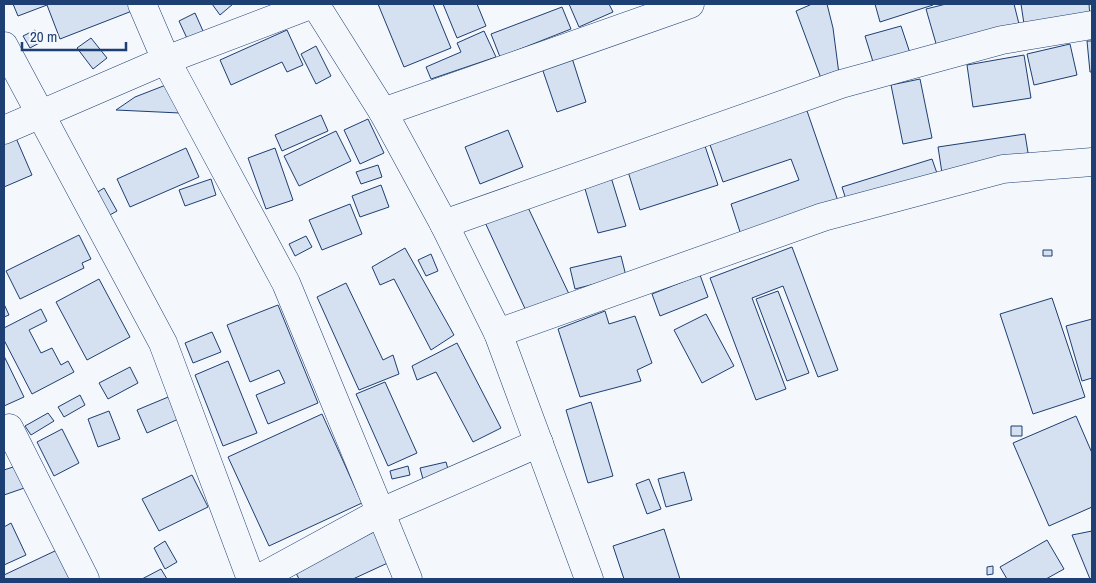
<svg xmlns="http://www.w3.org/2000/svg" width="1096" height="583" viewBox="0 0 1096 583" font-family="'Archivo Narrow',sans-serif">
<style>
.building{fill:#d5e0f0;stroke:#1d3f73}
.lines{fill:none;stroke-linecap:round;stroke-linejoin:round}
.street-casing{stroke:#1d3f73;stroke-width:29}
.secondary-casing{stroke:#1d3f73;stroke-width:29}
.street{stroke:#f4f7fb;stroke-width:28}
.secondary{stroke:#f4f7fb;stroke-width:28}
</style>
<rect width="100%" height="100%" fill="#f4f7fb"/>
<path class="building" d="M 13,4 L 130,4 L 132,11 L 60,39 L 47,5 L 18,16 Z
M 212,4 L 233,4 L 220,15 Z
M 378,4 L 433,4 L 451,48 L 404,67 Z
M 443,4 L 477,4 L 486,26 L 457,38 Z
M 569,4 L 609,4 L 613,12 L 579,27 Z
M 812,4 L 827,4 L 833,28 L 839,74 L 822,81 L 796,11 Z
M 875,4 L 932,4 L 933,5 L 880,22 Z
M 946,4 L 1014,4 L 1019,24 L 937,47 L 926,9 Z
M 1021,4 L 1089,4 L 1090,17 L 1024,24 Z
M 562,7 L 571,29 L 500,57 L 491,34 Z
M 195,13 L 207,40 L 191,47 L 179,21 Z
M 901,26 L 910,53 L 874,65 L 865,36 Z
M 35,30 L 41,42 L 30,48 L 23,36 Z
M 287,30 L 303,65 L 287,72 L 282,62 L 231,85 L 220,60 Z
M 484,31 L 496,57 L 431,79 L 426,67 L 461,52 L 457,43 Z
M 91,38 L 107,58 L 93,69 L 77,48 Z
M 1087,41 L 1092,41 L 1092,72 L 1090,72 Z
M 1070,44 L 1077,75 L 1034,85 L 1027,54 Z
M 316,46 L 331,76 L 316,84 L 301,54 Z
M 1024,55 L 1031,98 L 973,107 L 967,65 Z
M 572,58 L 586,102 L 557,112 L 542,68 Z
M 920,79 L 932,138 L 903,144 L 891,85 Z
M 171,83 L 180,113 L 116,110 L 135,97 Z
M 805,105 L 838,201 L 741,235 L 731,204 L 799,180 L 791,159 L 723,182 L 708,139 Z
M 321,115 L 328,131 L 282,151 L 275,135 Z
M 368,119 L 384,153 L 360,164 L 344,130 Z
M 508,130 L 523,167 L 480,184 L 465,147 Z
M 336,131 L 351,161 L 299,186 L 284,156 Z
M 1025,134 L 1029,159 L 942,173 L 938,147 Z
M 16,138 L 32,175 L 4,187 L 4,143 Z
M 703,140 L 718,185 L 640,210 L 626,165 Z
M 186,148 L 199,177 L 130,207 L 117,179 Z
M 275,148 L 293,200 L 266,209 L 248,158 Z
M 932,159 L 939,179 L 849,209 L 842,187 Z
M 378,165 L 382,177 L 361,184 L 356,172 Z
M 610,174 L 626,226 L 598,233 L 583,182 Z
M 211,179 L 216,195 L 185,206 L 179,190 Z
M 381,185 L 389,207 L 360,217 L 352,196 Z
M 104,188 L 117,211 L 108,216 L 96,193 Z
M 524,199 L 569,294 L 527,313 L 483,218 Z
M 350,204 L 362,234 L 322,250 L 309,220 Z
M 79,235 L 91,259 L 82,263 L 84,268 L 20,299 L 6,271 Z
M 306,236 L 312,247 L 295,256 L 289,244 Z
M 792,247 L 838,370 L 818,377 L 783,286 L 752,298 L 786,389 L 756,400 L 710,278 Z
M 405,248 L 454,335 L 431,350 L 394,279 L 380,285 L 372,267 Z
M 1043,250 L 1052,250 L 1052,256 L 1043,256 Z
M 431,254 L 438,271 L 426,276 L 418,260 Z
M 621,256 L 626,276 L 575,289 L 570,268 Z
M 700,275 L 708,297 L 660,316 L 652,294 Z
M 99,279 L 130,337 L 87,360 L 56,302 Z
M 346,283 L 383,360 L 393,355 L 399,374 L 359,390 L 317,297 Z
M 778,291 L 809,373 L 787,381 L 756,299 Z
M 1052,298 L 1085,397 L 1033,414 L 1000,314 Z
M 4,304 L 9,315 L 4,317 Z
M 278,305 L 318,403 L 268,424 L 256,395 L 285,383 L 279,370 L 250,382 L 227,325 Z
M 41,309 L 47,321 L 29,330 L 41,353 L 52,348 L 61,365 L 68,361 L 74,372 L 32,394 L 4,340 L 4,328 Z
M 605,311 L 609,324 L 635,316 L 652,363 L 637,370 L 641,381 L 580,397 L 558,329 Z
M 706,314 L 734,366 L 702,383 L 674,330 Z
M 1092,319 L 1092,378 L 1082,381 L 1066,326 Z
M 212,332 L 221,352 L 193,363 L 185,343 Z
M 457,343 L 501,428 L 473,442 L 436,372 L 417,380 L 412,366 Z
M 4,356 L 24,397 L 4,406 Z
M 228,361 L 257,433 L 223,446 L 195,375 Z
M 130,367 L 138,383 L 108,399 L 99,383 Z
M 385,382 L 417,453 L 388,466 L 356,394 Z
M 80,395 L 85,405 L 64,417 L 58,407 Z
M 173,395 L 183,417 L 147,433 L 137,410 Z
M 591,402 L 613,476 L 588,483 L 566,410 Z
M 109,411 L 120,439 L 98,447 L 88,419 Z
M 48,413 L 54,421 L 31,435 L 25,426 Z
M 322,414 L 362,503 L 269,546 L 228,457 Z
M 1076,416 L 1092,453 L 1092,507 L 1049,526 L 1013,443 Z
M 1011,426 L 1022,426 L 1022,436 L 1011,436 Z
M 62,429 L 79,463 L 54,476 L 37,442 Z
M 446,462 L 450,476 L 424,483 L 420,468 Z
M 25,463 L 33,485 L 4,495 L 4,470 Z
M 408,466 L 410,475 L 392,479 L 390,471 Z
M 684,472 L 692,500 L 666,507 L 658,479 Z
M 192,475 L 208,507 L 159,531 L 142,499 Z
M 649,479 L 661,509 L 647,514 L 636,484 Z
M 11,523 L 26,555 L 4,565 L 4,527 Z
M 664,529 L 680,579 L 624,579 L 613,546 Z
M 378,530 L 392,561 L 353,579 L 299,579 L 294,569 Z
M 1092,531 L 1092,579 L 1090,579 L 1072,535 Z
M 1047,540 L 1064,569 L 1046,579 L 1007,579 L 1000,567 Z
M 165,541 L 177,562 L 165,569 L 154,548 Z
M 57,550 L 71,579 L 4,579 L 4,575 Z
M 993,566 L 993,574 L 987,575 L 987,567 Z
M 161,569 L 167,579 L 142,579 Z"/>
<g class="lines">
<g class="street-casing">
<path id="street" d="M 142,4 L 166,60 L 286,283 L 408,579
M 4,46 L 163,343 L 251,579
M 383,112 L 690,4
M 4,130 L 166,60 L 313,4
M 444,224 L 841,84 L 1002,40 L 1092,25
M 498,333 L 823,217 L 1003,169 L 1092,162
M 9,428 L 85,579
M 258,579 L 379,513 L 539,443"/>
</g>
<g class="secondary-casing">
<path id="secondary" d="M 315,4 L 383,112 L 444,224 L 498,333 L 589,579"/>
</g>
<use href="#street" class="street"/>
<use href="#secondary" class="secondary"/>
</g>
<rect width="1096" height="583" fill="none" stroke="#1d3f73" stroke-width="10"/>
<path d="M22 42v8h104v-8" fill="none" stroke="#1d3f73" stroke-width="2.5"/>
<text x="30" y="42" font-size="15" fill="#1d3f73" stroke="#f4f7fb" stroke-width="4" paint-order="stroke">20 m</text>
</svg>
